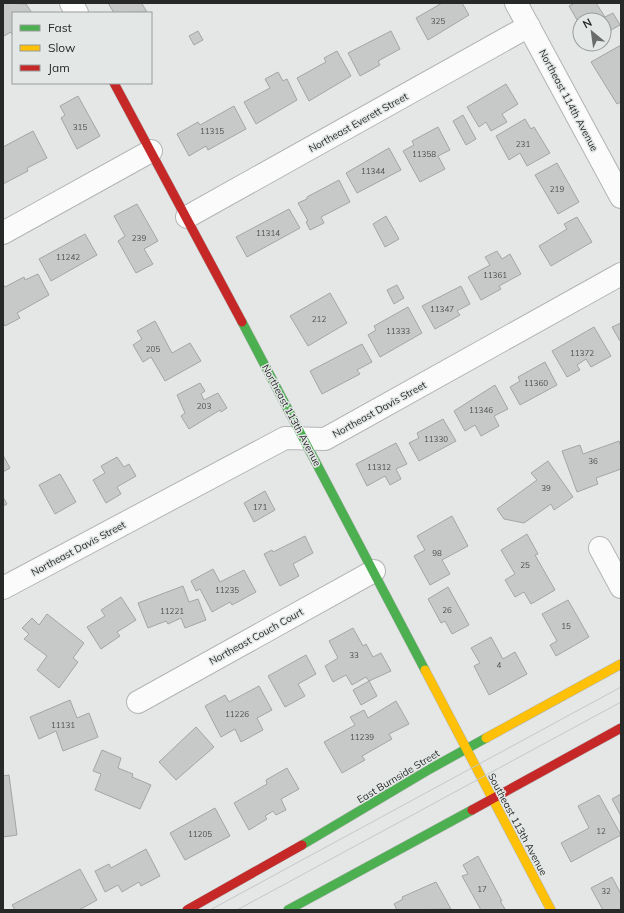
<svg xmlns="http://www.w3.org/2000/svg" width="624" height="913" viewBox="0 0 624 913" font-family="Mulish,sans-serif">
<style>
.building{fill:#c7c9c8;stroke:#a4a6a5}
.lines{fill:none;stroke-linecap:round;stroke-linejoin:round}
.street-casing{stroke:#b3b5b4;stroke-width:24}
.fast-casing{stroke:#b3b5b4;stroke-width:10}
.slow-casing{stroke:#b3b5b4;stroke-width:10}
.jam-casing{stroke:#b3b5b4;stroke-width:10}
.street{stroke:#fbfbfb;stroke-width:22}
.fast{stroke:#4caf50;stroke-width:9}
.slow{stroke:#ffc107;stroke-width:9}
.jam{stroke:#c62828;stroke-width:9}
.tram{stroke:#c6c8c7;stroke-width:1}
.labels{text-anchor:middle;stroke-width:3;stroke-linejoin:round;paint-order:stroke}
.number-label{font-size:8px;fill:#4f5150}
.street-label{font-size:10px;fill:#272928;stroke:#e3e8e6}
</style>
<rect width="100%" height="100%" fill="#e4e7e6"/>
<path class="building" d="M 3,3 L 26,4 L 32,13 L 13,13 L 13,36 L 11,32 L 4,36 L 3,33 Z
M 108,3 L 144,3 L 142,4 L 147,12 L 114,13 Z
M 442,3 L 462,3 L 469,15 L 428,40 L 416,18 Z
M 575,3 L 596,3 L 605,17 L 613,13 L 620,25 L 604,34 L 604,20 L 580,20 L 580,25 L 569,6 Z
M 198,31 L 203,40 L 194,45 L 189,36 Z
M 391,31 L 400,49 L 378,61 L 380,65 L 360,76 L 348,53 Z
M 621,45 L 621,102 L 617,104 L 591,62 Z
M 337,51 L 351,76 L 309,101 L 297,78 L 326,62 L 324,58 Z
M 278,72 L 283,81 L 287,79 L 297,100 L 256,124 L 244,102 L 270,88 L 265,79 Z
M 506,84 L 518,104 L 502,114 L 507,122 L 491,131 L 486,122 L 479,127 L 467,107 Z
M 78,96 L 100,136 L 77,149 L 61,118 L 65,115 L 60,106 Z
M 234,106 L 246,129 L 208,150 L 206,146 L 189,156 L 177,134 L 198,122 L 200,125 Z
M 463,115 L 476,139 L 466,145 L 453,121 Z
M 525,119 L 531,129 L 534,127 L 550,153 L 527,166 L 520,153 L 509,160 L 496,136 Z
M 438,127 L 450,150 L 438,156 L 445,169 L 420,182 L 403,151 L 414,145 L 412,141 Z
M 33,131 L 47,158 L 27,168 L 28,171 L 3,184 L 3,147 Z
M 389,148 L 401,170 L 357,193 L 346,173 Z
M 557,163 L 579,202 L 558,214 L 535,175 Z
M 339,180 L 350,202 L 321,217 L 324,223 L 310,230 L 306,222 L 308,221 L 298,203 L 307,199 L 307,197 Z
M 137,204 L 158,241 L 144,249 L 153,264 L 136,273 L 118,241 L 125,236 L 114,216 Z
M 289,209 L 300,228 L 247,257 L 236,237 Z
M 386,216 L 399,239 L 385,247 L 373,224 Z
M 577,217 L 592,242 L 551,266 L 539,246 L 567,229 L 564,224 Z
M 85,234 L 97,255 L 51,281 L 39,259 Z
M 497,251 L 502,259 L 510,254 L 521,274 L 499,286 L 501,289 L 481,300 L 468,277 L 490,265 L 485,257 Z
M 38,274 L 49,295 L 17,313 L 20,318 L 5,326 L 3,322 L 3,284 L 5,287 L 24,277 L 25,280 Z
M 397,285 L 404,298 L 394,304 L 387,290 Z
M 461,286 L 470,304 L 457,311 L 460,315 L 435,329 L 422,306 Z
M 330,293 L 347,323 L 308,346 L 290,316 Z
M 408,307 L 422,333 L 380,357 L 368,335 L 376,330 L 374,326 Z
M 155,321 L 172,353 L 190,343 L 201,361 L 165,381 L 151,357 L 143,362 L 133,345 L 142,339 L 137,331 Z
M 621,323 L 621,340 L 620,341 L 612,327 Z
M 594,327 L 611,356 L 591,367 L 586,359 L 577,365 L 580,370 L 567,377 L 552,351 Z
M 362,344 L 372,362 L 357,370 L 360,374 L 322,394 L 310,371 Z
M 545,362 L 557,385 L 520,405 L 510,387 L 520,381 L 518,377 Z
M 200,383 L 205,391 L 201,394 L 204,400 L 218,393 L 227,408 L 221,412 L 220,410 L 189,429 L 181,416 L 185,413 L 177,395 Z
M 495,385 L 508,409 L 494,416 L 499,426 L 481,436 L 475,425 L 465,431 L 454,411 Z
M 443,419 L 456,441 L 419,461 L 409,443 L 419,438 L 417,433 Z
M 619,441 L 621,447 L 621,469 L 596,478 L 598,484 L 577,492 L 562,451 L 580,445 L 583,454 Z
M 396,443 L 407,464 L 396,469 L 401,479 L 390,485 L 385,476 L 367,486 L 356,464 Z
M 3,455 L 10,468 L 3,472 Z
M 117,457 L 124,467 L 129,464 L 136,476 L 117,487 L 121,494 L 106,503 L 93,480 L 105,473 L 101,466 Z
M 548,461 L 573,497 L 554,510 L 551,504 L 524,523 L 504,519 L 497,509 L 537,480 L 531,473 Z
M 60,474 L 76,502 L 55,514 L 39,485 Z
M 265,491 L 275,510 L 254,522 L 244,503 Z
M 3,497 L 7,504 L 3,506 Z
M 452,516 L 468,546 L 442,560 L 450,574 L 430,585 L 414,556 L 425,550 L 417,536 Z
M 527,534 L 538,554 L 535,555 L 555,590 L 531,604 L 524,592 L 515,597 L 505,580 L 515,574 L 501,550 Z
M 305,536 L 313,553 L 293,564 L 299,576 L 280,586 L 264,554 L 272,550 L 273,552 Z
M 213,569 L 220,582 L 244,570 L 256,592 L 232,605 L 230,602 L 212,612 L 200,589 L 196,591 L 191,581 Z
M 183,586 L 189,602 L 198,599 L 206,620 L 185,628 L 181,618 L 168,624 L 166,621 L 148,628 L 138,603 Z
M 448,587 L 469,625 L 452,634 L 445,621 L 441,623 L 428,599 Z
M 121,597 L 136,620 L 117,632 L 120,636 L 101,649 L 87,627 L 105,616 L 101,610 Z
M 568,600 L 589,637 L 556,656 L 550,645 L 557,641 L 542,614 Z
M 47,614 L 84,643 L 73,658 L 78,662 L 59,688 L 37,670 L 47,656 L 24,639 L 29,634 L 22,628 L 32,618 L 39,625 Z
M 353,628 L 363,646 L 366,644 L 373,657 L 381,653 L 391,671 L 369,681 L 366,677 L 352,685 L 346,675 L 333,682 L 325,666 L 338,658 L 329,641 Z
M 491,637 L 503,659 L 515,652 L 527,674 L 489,695 L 474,666 L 480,663 L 471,648 Z
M 306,655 L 316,674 L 298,684 L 305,696 L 285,707 L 268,676 Z
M 369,681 L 377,696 L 361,705 L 353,690 Z
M 259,686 L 272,710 L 257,718 L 263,730 L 241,742 L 235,729 L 221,737 L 205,706 L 225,695 L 229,702 Z
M 70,700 L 77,718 L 89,713 L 98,737 L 63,751 L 56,731 L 39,739 L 30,717 Z
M 396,701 L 409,724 L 389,734 L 392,739 L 362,756 L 365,760 L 342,773 L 324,742 L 355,725 L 350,717 L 364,710 L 368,718 Z
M 196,727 L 214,747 L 176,780 L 159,762 Z
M 102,750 L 121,758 L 118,768 L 133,774 L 132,777 L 151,785 L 140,809 L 95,790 L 101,774 L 93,771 Z
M 287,768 L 299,789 L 281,799 L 286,810 L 276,815 L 273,811 L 265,816 L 267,819 L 249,830 L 234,803 L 267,784 L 266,780 Z
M 9,775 L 17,835 L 3,837 L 3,776 Z
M 621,794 L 621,816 L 612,799 Z
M 599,795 L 621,835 L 571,862 L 561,843 L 589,828 L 578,806 Z
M 215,808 L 230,836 L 185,860 L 170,833 Z
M 146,849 L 160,876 L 141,886 L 139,882 L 122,892 L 118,885 L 105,892 L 95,871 L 109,864 L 111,868 Z
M 478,856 L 502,901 L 500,901 L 505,909 L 504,910 L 481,910 L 462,876 L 468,874 L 463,865 Z
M 80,869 L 97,900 L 79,910 L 15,910 L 12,905 Z
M 612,877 L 621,894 L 621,910 L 603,910 L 591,888 Z
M 436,882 L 451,909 L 397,910 L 394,904 L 403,899 L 402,897 Z"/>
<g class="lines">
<g class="street-casing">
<path id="street" d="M 71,3 L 77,13
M 516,3 L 621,197
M 187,217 L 529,26
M 3,233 L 151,151
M 600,548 L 621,587
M 3,588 L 285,438 L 325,439 L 621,274
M 138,702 L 374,571"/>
</g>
<g class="fast-casing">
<path id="fast" d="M 242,322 L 425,670
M 302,845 L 430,769 L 486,738
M 288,910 L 472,810"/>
</g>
<g class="slow-casing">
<path id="slow" d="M 425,670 L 551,910
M 486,738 L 621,664"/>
</g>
<g class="jam-casing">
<path id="jam" d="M 114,83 L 242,322
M 472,810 L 621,728
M 187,910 L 302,845"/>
</g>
<use href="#street" class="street"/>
<use href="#fast" class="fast"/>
<use href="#slow" class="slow"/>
<use href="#jam" class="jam"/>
<path class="tram" d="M 210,910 L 621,687
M 237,910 L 621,702"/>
</g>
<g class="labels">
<g class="number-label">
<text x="438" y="24">325</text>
<text x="80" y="130">315</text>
<text x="212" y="134">11315</text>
<text x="523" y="147">231</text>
<text x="424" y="157">11358</text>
<text x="373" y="174">11344</text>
<text x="557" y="192">219</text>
<text x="268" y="236">11314</text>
<text x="139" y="241">239</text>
<text x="68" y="260">11242</text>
<text x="495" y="278">11361</text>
<text x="442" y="312">11347</text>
<text x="319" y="322">212</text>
<text x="398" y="334">11333</text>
<text x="153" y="352">205</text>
<text x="582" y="356">11372</text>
<text x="536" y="386">11360</text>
<text x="204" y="409">203</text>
<text x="481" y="413">11346</text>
<text x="436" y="442">11330</text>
<text x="593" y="464">36</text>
<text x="379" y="470">11312</text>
<text x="546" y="491">39</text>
<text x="260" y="510">171</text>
<text x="437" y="556">98</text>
<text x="525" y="568">25</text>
<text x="227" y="593">11235</text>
<text x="447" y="613">26</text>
<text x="172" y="614">11221</text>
<text x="566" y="629">15</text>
<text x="354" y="658">33</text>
<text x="499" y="668">4</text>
<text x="237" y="717">11226</text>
<text x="63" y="728">11131</text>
<text x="362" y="740">11239</text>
<text x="601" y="834">12</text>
<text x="200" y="837">11205</text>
<text x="482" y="892">17</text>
<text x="606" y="894">32</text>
</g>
<g class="street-label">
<text transform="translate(569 100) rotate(62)" y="4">Northeast 114th Avenue</text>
<text transform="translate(358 122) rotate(-29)" y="4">Northeast Everett Street</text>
<text transform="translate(379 409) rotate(-29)" y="4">Northeast Davis Street</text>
<text transform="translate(292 415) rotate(62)" y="4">Northeast 113th Avenue</text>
<text transform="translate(78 548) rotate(-28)" y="4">Northeast Davis Street</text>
<text transform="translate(256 636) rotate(-29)" y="4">Northeast Couch Court</text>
<text transform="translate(398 776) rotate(-31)" y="4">East Burnside Street</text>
<text transform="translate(518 824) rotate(62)" y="4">Southeast 113th Avenue</text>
</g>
</g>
<rect width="624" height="913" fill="none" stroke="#272928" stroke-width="8"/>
<rect x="12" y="12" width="140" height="72" fill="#e3e8e6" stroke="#989c9a"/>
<rect x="20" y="25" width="20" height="6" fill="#4caf50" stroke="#989c9a"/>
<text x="48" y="32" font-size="12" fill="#272928">Fast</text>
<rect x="20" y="45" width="20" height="6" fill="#ffc107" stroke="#989c9a"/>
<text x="48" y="52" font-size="12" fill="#272928">Slow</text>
<rect x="20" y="65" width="20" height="6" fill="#c62828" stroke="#989c9a"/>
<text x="48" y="72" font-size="12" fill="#272928">Jam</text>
<g transform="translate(592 32) rotate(331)"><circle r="19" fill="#e3e8e6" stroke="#989c9a"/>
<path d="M0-3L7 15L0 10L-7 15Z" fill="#696c6a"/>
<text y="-6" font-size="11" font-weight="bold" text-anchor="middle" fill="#272928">N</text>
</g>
</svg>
